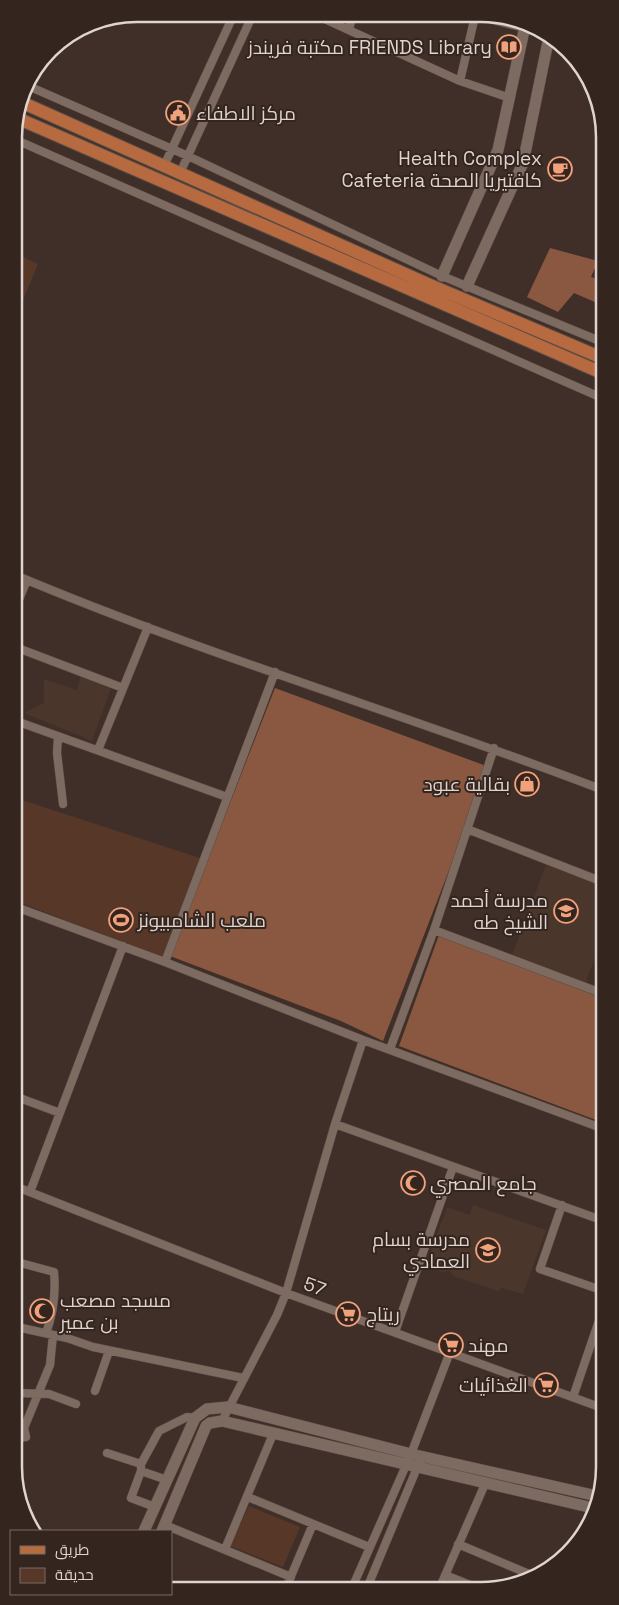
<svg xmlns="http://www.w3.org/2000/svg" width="619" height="1605" viewBox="0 0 619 1605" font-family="'Space Grotesk',Cairo,sans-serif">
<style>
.built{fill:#4b362b}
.green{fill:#573728}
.forest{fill:#8a5841}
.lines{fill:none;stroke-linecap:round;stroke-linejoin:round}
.minor-casing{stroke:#594c45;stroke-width:9}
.secondary-casing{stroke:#594c45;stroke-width:12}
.primary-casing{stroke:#594c45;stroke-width:14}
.minor{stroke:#7d6b62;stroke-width:8}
.secondary{stroke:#7d6b62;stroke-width:11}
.primary{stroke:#b76a40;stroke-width:12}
.labels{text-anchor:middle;stroke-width:4;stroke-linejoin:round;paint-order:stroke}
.poi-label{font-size:19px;fill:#dfd4cf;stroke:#34251e;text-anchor:end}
.street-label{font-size:19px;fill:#dfd4cf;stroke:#34251e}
.rim{fill:none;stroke:#dfd4cf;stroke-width:2.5}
</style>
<rect width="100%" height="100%" fill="#3f2f28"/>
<path class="built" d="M 81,675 L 111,688 L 92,741 L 24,713 L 44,703 L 44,679 L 77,690 Z
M 546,865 L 603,886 L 603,935 L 586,982 L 512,955 Z
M 473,1205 L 546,1230 L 523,1294 L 502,1288 L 498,1291 L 453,1276 L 450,1271 L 443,1272 L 426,1266 L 447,1207 L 470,1215 Z"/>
<path class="green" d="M 14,253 L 38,264 L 21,305 L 15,302 Z
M 16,798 L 203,859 L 163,957 L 16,901 Z
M 249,1506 L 300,1527 L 283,1567 L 230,1546 Z"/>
<path class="forest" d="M 550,248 L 598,261 L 591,277 L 598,279 L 602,276 L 602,297 L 597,303 L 574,293 L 558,312 L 527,297 Z
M 275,688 L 489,767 L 383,1041 L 341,1021 L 170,956 Z
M 440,932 L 604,996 L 604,1123 L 399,1046 Z"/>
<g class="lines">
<g class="minor-casing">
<path id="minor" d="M 316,15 L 460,81 L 510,98
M 477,16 L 525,28
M 349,29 L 353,15
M 460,81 L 475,16
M 26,85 L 188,156 L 442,276 L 602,342
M 14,139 L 602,398
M 164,166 L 234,14
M 180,173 L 253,14
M 15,575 C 207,656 408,715 603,790
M 15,609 L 27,580
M 15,647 L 123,688
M 16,721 L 227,797
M 58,736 L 57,753 L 63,804
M 98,750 L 148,627
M 467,829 L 603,882
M 16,907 L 165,962 L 363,1040 L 604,1129
M 434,930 L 604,994
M 165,962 L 275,672
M 390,1049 L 434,930 L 494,748
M 17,1097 L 60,1113
M 335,1124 L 604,1221
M 17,1187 L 286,1293 L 605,1409
M 30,1192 L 123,946
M 562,1205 L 540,1269 L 604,1291
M 17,1262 L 54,1272 C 56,1294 54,1312 46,1333
M 17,1327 L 67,1338 L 93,1347 L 243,1378
M 395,1332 L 453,1167
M 95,1391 L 109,1351
M 18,1393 L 49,1394 L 76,1404
M 573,1397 L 605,1303
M 222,1421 L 277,1315 L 286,1293 L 335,1124 L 363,1040
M 18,1438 L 26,1437 L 24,1428 L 50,1365 L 53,1335
M 107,1453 L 141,1464 L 159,1431 L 187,1417 L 195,1418
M 141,1464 L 141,1471 L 131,1498 L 155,1507
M 141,1471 L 167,1480
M 248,1497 L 369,1547
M 165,1525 L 291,1577
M 458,1544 L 536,1577
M 225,1549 L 273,1434
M 445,1575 L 475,1587
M 440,1587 L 485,1484
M 286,1588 L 313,1524
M 352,1588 L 411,1454 L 450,1352
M 367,1588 L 419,1463"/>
</g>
<g class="secondary-casing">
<path id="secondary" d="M 442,276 L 498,150 L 525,26
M 467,286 L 523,163 L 549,37
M 144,1531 L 195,1418 L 207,1409 L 228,1407 L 411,1454 L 597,1496
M 162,1531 L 206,1426 L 210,1423 L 222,1421 L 593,1508"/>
</g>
<g class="primary-casing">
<path id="primary" d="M 21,102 L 430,285 L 602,358
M 17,118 L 602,373"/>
</g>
<use href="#minor" class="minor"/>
<use href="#secondary" class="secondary"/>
<use href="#primary" class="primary"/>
</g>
<defs>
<g id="library-ring" transform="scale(1.25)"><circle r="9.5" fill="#34251e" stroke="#f1a17b" stroke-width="1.5"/><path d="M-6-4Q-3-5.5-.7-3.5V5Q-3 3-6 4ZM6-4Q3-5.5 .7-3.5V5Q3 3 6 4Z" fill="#f1a17b"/></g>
<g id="civic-ring" transform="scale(1.25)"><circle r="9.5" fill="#34251e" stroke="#f1a17b" stroke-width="1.5"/><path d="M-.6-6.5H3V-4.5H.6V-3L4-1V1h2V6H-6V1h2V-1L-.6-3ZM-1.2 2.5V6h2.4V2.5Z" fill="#f1a17b"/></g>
<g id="cafe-ring" transform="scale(1.25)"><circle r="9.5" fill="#34251e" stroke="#f1a17b" stroke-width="1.5"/><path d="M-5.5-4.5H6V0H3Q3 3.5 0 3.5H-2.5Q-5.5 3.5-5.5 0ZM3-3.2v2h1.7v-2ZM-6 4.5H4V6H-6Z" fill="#f1a17b"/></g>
<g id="shop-ring" transform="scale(1.25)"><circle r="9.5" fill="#34251e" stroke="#f1a17b" stroke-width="1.5"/><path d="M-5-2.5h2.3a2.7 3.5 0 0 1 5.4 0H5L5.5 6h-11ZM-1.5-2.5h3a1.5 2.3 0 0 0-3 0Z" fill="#f1a17b"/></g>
<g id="school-ring" transform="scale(1.25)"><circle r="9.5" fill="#34251e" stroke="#f1a17b" stroke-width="1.5"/><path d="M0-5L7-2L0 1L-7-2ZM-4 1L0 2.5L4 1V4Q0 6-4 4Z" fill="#f1a17b"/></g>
<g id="stadium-ring" transform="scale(1.25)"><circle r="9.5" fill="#34251e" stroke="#f1a17b" stroke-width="1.5"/><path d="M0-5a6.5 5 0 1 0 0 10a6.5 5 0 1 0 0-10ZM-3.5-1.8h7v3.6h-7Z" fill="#f1a17b"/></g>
<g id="mosque-ring" transform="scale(1.25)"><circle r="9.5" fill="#34251e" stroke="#f1a17b" stroke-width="1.5"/><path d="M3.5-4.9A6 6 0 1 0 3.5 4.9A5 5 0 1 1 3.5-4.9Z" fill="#f1a17b"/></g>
<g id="supermarket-ring" transform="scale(1.25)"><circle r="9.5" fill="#34251e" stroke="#f1a17b" stroke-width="1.5"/><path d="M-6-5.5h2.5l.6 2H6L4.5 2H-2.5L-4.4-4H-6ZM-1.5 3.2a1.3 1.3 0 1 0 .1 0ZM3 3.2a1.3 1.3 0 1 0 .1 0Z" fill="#f1a17b"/></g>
</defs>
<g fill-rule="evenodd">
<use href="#library-ring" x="509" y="47"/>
<use href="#civic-ring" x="178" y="113"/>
<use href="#cafe-ring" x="560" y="169"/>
<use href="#shop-ring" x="527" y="784"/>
<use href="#school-ring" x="566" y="911"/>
<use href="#stadium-ring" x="121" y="920"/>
<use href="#mosque-ring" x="413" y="1183"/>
<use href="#school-ring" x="488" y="1250"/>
<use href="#mosque-ring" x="42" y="1311"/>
<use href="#supermarket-ring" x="348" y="1314"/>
<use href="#supermarket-ring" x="451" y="1345"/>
<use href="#supermarket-ring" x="546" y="1385"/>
</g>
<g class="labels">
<g class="poi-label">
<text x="492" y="54">مكتبة فريندز FRIENDS Library</text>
<text x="196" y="120" text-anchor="start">مركز الاطفاء</text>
<text x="542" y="165">Health Complex<tspan x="542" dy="22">Cafeteria كافتيريا الصحة</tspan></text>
<text x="510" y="791">بقالية عبود</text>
<text x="548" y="907">مدرسة أحمد<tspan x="548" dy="22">الشيخ طه</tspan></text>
<text x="138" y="927" text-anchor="start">ملعب الشامبيونز</text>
<text x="430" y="1190" text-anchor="start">جامع المصري</text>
<text x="470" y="1246">مدرسة بسام<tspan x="470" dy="22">العمادي</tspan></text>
<text x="60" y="1307" text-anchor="start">مسجد مصعب<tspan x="60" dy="22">بن عمير</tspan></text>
<text x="366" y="1321" text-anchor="start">ريتاج</text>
<text x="468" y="1352" text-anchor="start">مهند</text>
<text x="528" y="1392">الغذائيات</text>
</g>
<g class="street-label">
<text transform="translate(315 1286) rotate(20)" y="7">57</text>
</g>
</g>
<path d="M0 0H619V1605H0ZM137 22H481A115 115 0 0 1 596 137V1467A115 115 0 0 1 481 1582H137A115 115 0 0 1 22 1467V137A115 115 0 0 1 137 22Z" fill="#34251e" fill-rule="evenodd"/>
<path class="rim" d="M137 22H481A115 115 0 0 1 596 137V1467A115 115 0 0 1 481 1582H137A115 115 0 0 1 22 1467V137A115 115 0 0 1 137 22Z"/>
<rect x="10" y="1530" width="162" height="65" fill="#34251e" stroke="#786b65"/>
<rect x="20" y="1546" width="25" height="8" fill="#b76a40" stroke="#786b65"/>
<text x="55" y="1555" font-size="15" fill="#dfd4cf">طريق</text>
<rect x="20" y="1568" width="25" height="15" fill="#573728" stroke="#786b65"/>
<text x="55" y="1580" font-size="15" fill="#dfd4cf">حديقة</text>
</svg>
